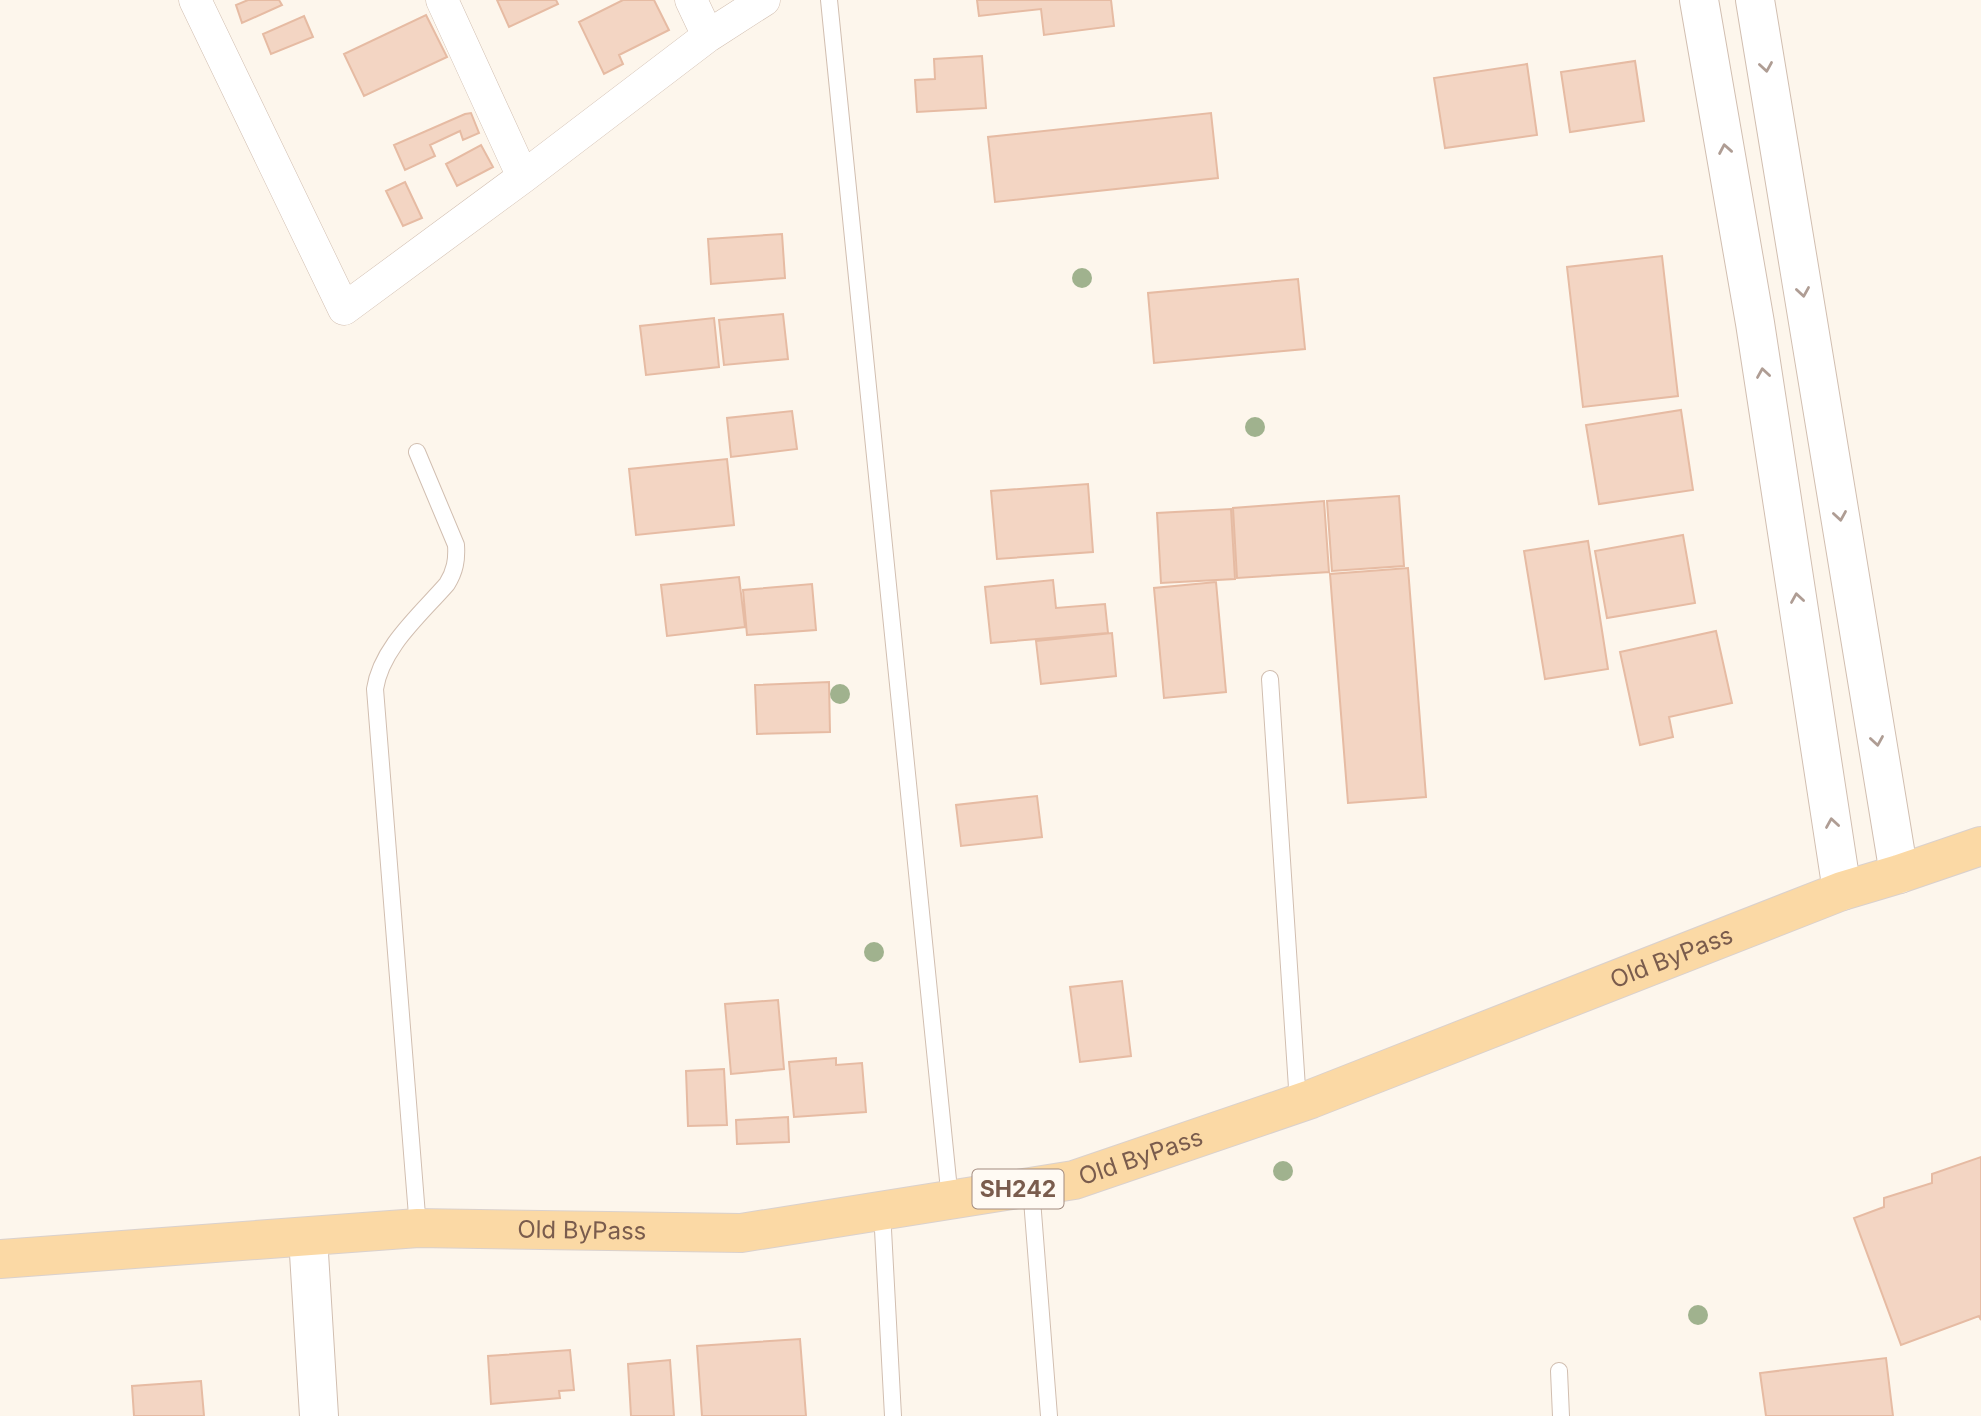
<svg xmlns="http://www.w3.org/2000/svg" width="1981" height="1416" viewBox="0 0 1981 1416" font-family="Inter,sans-serif">
<style>
.building{fill:#f3d5c3;stroke:#e6bba3;stroke-width:2}
.lines{fill:none;stroke-linecap:round;stroke-linejoin:round}
.service-casing{stroke:#d1beb0;stroke-width:18}
.minor-casing{stroke:#d1beb0;stroke-width:33}
.tertiary-casing{stroke:#d1beb0;stroke-width:40}
.primary-casing{stroke:#dad1cd;stroke-width:40}
.service{stroke:#fff;stroke-width:16}
.minor{stroke:#fff;stroke-width:32}
.tertiary{stroke:#fff;stroke-width:38}
.primary{stroke:#fbd9a5;stroke-width:38}
.tree{fill:#a0b28e}
.oneway{stroke:#af9d94}
.labels{text-anchor:middle;stroke-width:5;stroke-linejoin:round;paint-order:stroke}
.shield{fill:#fffaf3;stroke:#a28b7f;stroke-width:2}
.shield-label{font-size:23px;font-weight:bold;fill:#7a5c4d}
.street-label{font-size:24px;fill:#7a5c4d;stroke:#fffaf3}
</style>
<rect width="100%" height="100%" fill="#fdf6ec"/>
<path class="building" d="M 248,0 L 279,0 L 282,5 L 242,23 L 236,5 Z
M 497,0 L 556,0 L 558,4 L 509,27 Z
M 623,0 L 654,0 L 669,30 L 619,55 L 623,64 L 604,74 L 579,22 Z
M 977,0 L 1111,0 L 1114,26 L 1044,35 L 1041,9 L 979,16 Z
M 426,15 L 447,57 L 364,96 L 344,54 Z
M 304,16 L 313,37 L 271,54 L 263,34 Z
M 982,56 L 986,108 L 917,112 L 915,80 L 935,79 L 934,59 Z
M 1635,61 L 1644,121 L 1570,132 L 1561,72 Z
M 1527,64 L 1537,135 L 1445,148 L 1434,78 Z
M 471,113 L 479,133 L 463,140 L 460,131 L 430,145 L 435,156 L 405,170 L 394,145 L 465,114 Z
M 1211,113 L 1218,178 L 995,202 L 988,137 Z
M 481,145 L 493,167 L 457,186 L 446,164 Z
M 405,182 L 422,218 L 403,226 L 386,191 Z
M 782,234 L 785,278 L 711,284 L 708,239 Z
M 1662,256 L 1678,396 L 1583,407 L 1567,267 Z
M 1298,279 L 1305,349 L 1154,363 L 1148,293 Z
M 783,314 L 788,359 L 724,365 L 719,320 Z
M 714,318 L 719,367 L 646,375 L 640,326 Z
M 1681,410 L 1693,490 L 1599,504 L 1586,425 Z
M 792,411 L 797,449 L 731,457 L 727,418 Z
M 727,459 L 734,525 L 636,535 L 629,469 Z
M 1088,484 L 1093,552 L 997,559 L 991,491 Z
M 1399,496 L 1404,566 L 1332,571 L 1327,501 Z
M 1324,501 L 1329,572 L 1237,578 L 1233,508 Z
M 1231,509 L 1235,579 L 1161,583 L 1157,513 Z
M 1683,535 L 1695,603 L 1607,618 L 1595,551 Z
M 1588,541 L 1608,669 L 1545,679 L 1524,551 Z
M 1408,568 L 1426,797 L 1348,803 L 1330,574 Z
M 739,577 L 745,627 L 667,636 L 661,585 Z
M 1053,580 L 1056,608 L 1105,604 L 1108,633 L 991,643 L 985,587 Z
M 1216,582 L 1226,692 L 1164,698 L 1154,588 Z
M 812,584 L 816,630 L 747,635 L 743,590 Z
M 1716,631 L 1732,703 L 1669,717 L 1673,737 L 1640,745 L 1620,652 Z
M 1112,633 L 1116,676 L 1041,684 L 1036,641 Z
M 829,682 L 830,732 L 757,734 L 755,685 Z
M 1037,796 L 1042,837 L 961,846 L 956,805 Z
M 1122,981 L 1131,1056 L 1080,1062 L 1070,987 Z
M 778,1000 L 784,1069 L 731,1074 L 725,1004 Z
M 836,1058 L 836,1065 L 862,1063 L 866,1112 L 794,1117 L 789,1062 Z
M 724,1069 L 727,1125 L 688,1126 L 686,1071 Z
M 788,1117 L 789,1142 L 737,1144 L 736,1120 Z
M 1981,1157 L 1981,1320 L 1979,1316 L 1901,1345 L 1854,1218 L 1884,1207 L 1884,1198 L 1932,1183 L 1932,1174 Z
M 800,1339 L 806,1416 L 702,1416 L 697,1346 Z
M 570,1350 L 574,1390 L 559,1391 L 560,1398 L 491,1404 L 488,1356 Z
M 1886,1358 L 1893,1416 L 1766,1416 L 1760,1373 Z
M 670,1360 L 674,1416 L 631,1416 L 628,1364 Z
M 201,1381 L 204,1416 L 134,1416 L 132,1386 Z"/>
<g class="lines">
<g class="service-casing">
<path id="service" d="M 829,0 L 950,1200
M 417,452 L 456,545 C 457,560 455,571 447,584 C 420,615 381,648 375,689 L 418,1228
M 1270,679 L 1298,1103
M 1031,1187 L 1049,1416
M 882,1211 L 893,1416
M 1559,1371 L 1561,1416"/>
</g>
<g class="minor-casing">
<path id="minor" d="M 195,0 L 344,309 L 523,177 L 708,36 L 764,0
M 442,0 L 523,177
M 691,0 L 708,36"/>
</g>
<g class="tertiary-casing">
<path id="tertiary" d="M 1699,0 L 1755,323 L 1842,891
M 1755,0 L 1899,874
M 308,1237 L 319,1416"/>
</g>
<g class="primary-casing">
<g id="primary">
<path id="s1" d="M 0,1259 L 418,1228 L 741,1233 L 1074,1180 L 1311,1099 L 1842,891 L 1899,874 L 1981,846"/>
</g>
</g>
<use href="#service" class="service"/>
<use href="#minor" class="minor"/>
<use href="#tertiary" class="tertiary"/>
<use href="#primary" class="primary"/>
</g>
<g class="tree">
<circle cx="1082" cy="278" r="10"/>
<circle cx="1255" cy="427" r="10"/>
<circle cx="840" cy="694" r="10"/>
<circle cx="874" cy="952" r="10"/>
<circle cx="1283" cy="1171" r="10"/>
<circle cx="1698" cy="1315" r="10"/>
</g>
<defs><path id="oneway-chevron" d="M-2-3.5L2.5 0L-2 3.5" fill="none" stroke-width="1.6" stroke-linecap="round" stroke-linejoin="round" transform="scale(1.75)"/></defs>
<g class="oneway">
<use href="#oneway-chevron" transform="translate(1766 67) rotate(81)"/>
<use href="#oneway-chevron" transform="translate(1725 149) rotate(-100)"/>
<use href="#oneway-chevron" transform="translate(1803 292) rotate(81)"/>
<use href="#oneway-chevron" transform="translate(1763 373) rotate(-99)"/>
<use href="#oneway-chevron" transform="translate(1840 516) rotate(81)"/>
<use href="#oneway-chevron" transform="translate(1797 598) rotate(-99)"/>
<use href="#oneway-chevron" transform="translate(1877 741) rotate(81)"/>
<use href="#oneway-chevron" transform="translate(1832 823) rotate(-99)"/>
</g>
<g class="labels">
<rect class="shield" x="972.5" y="1169.5" width="91" height="39" rx="5"/>
<g class="shield-label">
<text x="1018" y="1197">SH242</text>
</g>
<g class="street-label">
<text dy="8" stroke="none"><textPath href="#s1" startOffset="1717">Old ByPass</textPath></text>
<text dy="8" stroke="none"><textPath href="#s1" startOffset="1150">Old ByPass</textPath></text>
<text dy="8" stroke="none"><textPath href="#s1" startOffset="583">Old ByPass</textPath></text>
</g>
</g>
</svg>
